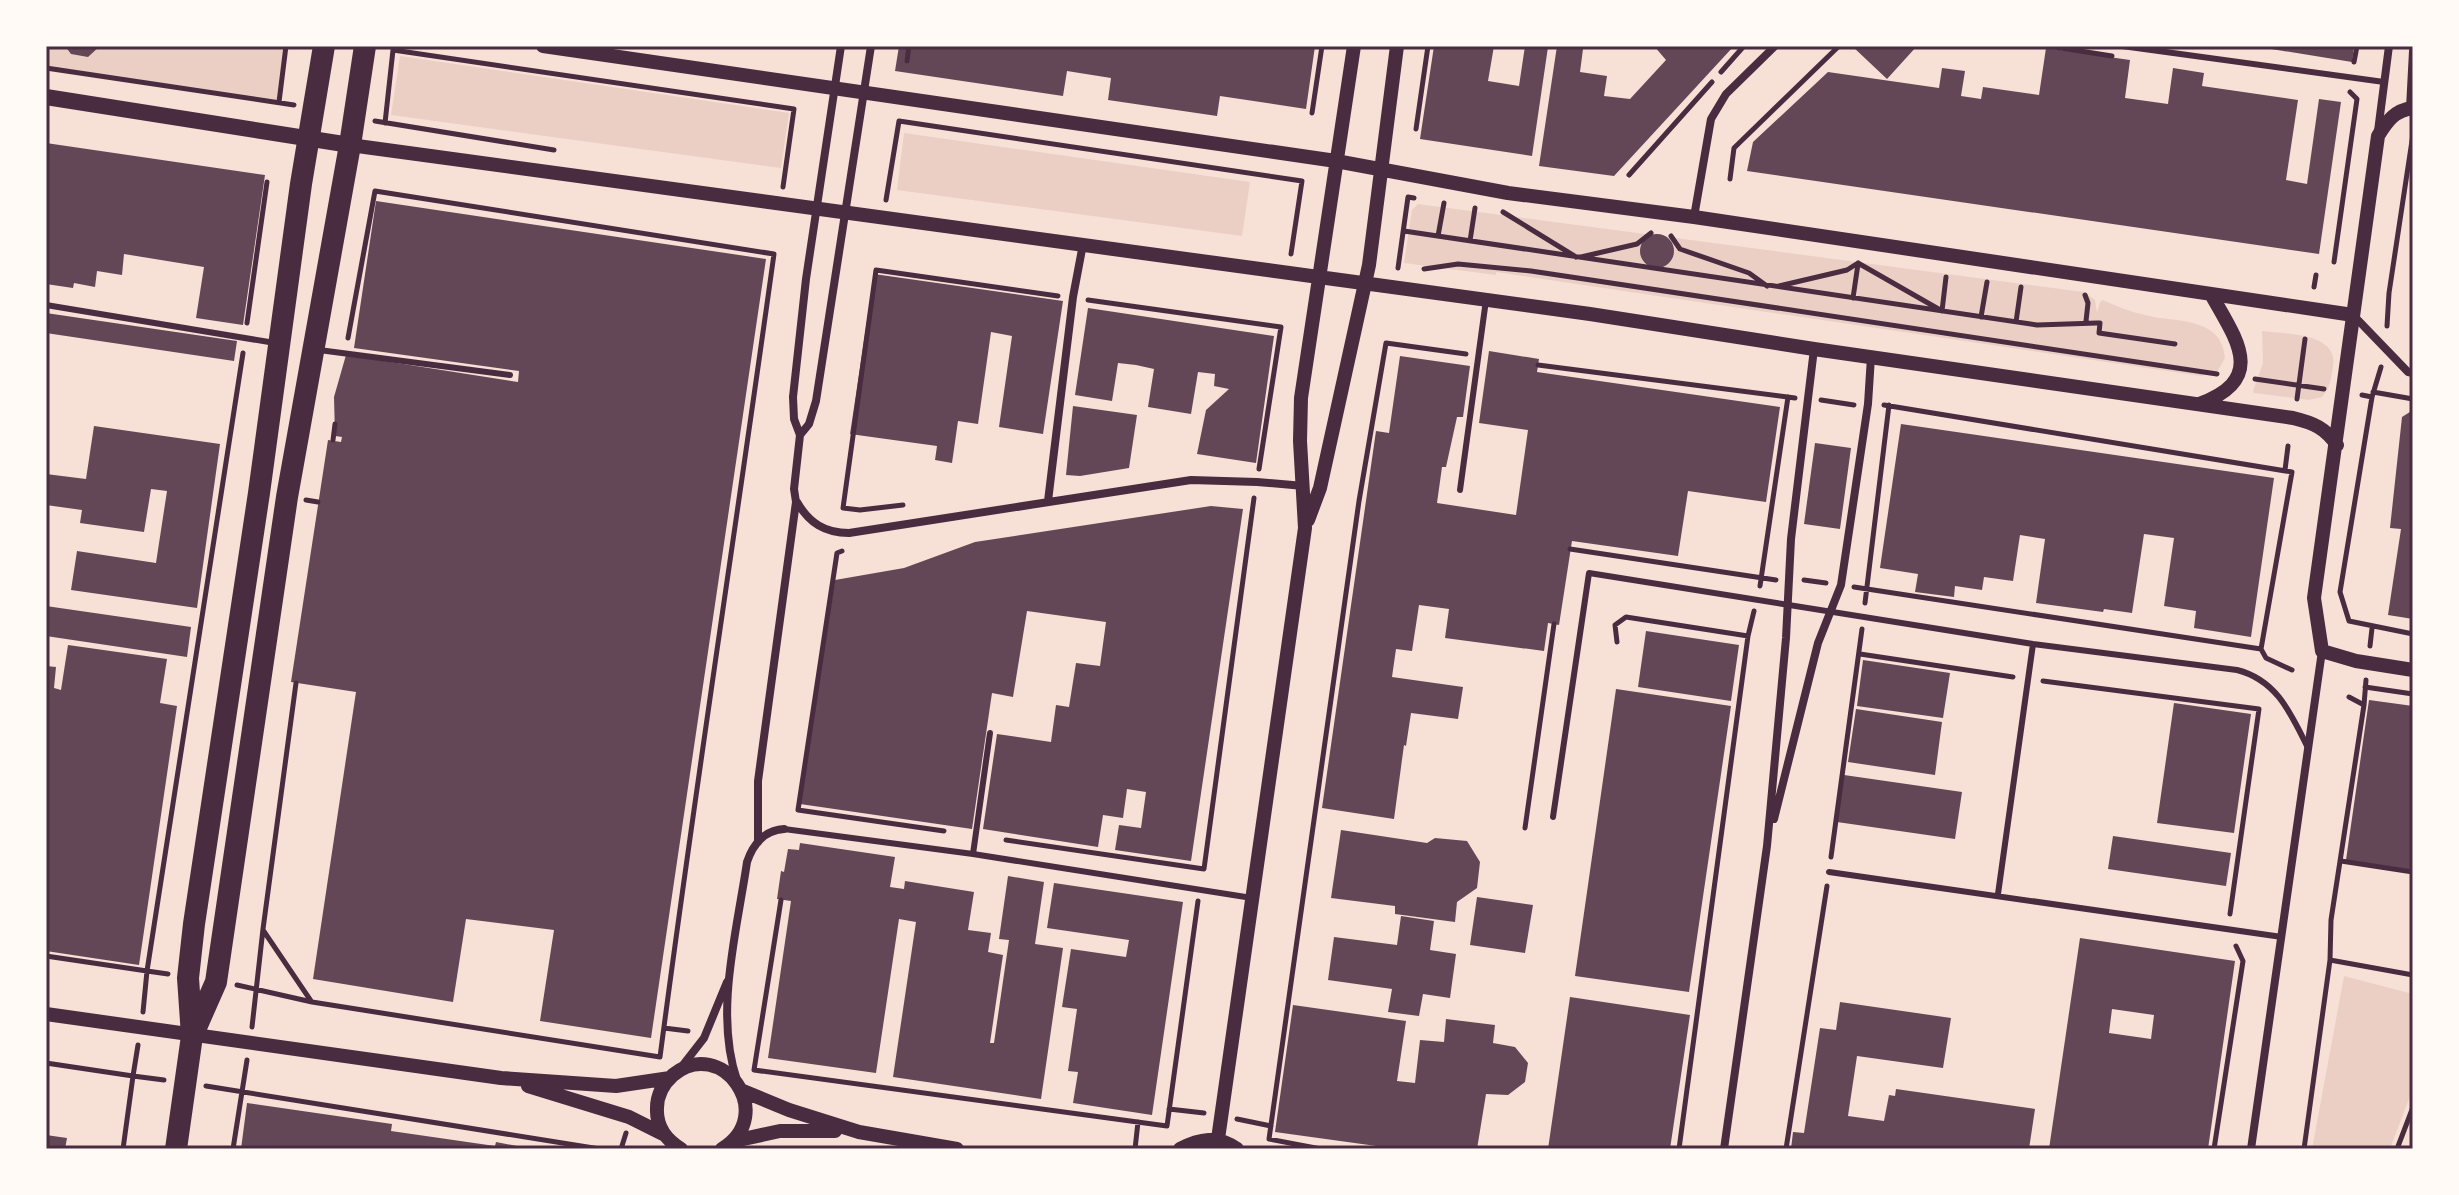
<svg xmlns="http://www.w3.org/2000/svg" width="2459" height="1195" viewBox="0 0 2459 1195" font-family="Commissioner,sans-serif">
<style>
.green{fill:#ebcfc5}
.building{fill:#644757;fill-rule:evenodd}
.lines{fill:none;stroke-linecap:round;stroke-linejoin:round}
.path{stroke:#4a2c40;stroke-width:5}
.service{stroke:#4a2c40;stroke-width:6}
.minor{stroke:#4a2c40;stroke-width:8}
.tertiary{stroke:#4a2c40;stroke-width:14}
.secondary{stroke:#4a2c40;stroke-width:16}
.trunk{stroke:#4a2c40;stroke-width:22}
.neatline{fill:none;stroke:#4a2c40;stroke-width:3}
</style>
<rect width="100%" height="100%" fill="#f7e1d7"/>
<path class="green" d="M 46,46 L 286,46 L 279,102 L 46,68 Z
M 400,56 L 789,113 L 781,168 L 391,115 Z
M 904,133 L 1250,182 L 1242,236 L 897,190 Z
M 1418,204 L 2084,292 L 2095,300 L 2097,313 L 2100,302 L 2103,300 C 2116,306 2131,312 2145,315 C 2176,323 2222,316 2225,358 L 2217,372 L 2201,376 L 1496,272 L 1496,275 L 1404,263 L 1412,210 Z
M 2262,331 C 2285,334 2339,332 2333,367 C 2331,379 2330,388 2322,397 L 2309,400 L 2254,393 L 2253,391 L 2263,363 Z
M 2344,976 L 2413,994 L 2413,1088 L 2390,1149 L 2312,1149 Z"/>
<path class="building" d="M 65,46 L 100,46 L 88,57 L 71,54 Z
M 899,46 L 1186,46 L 1202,48 L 1202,46 L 1315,46 L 1306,109 L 1220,96 L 1217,116 L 1108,100 L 1111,78 L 1067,71 L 1063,96 L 895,71 Z
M 1434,46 L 1494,46 L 1488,81 L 1519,86 L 1525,46 L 1548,47 L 1532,156 L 1420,139 Z
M 1557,46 L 1583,49 L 1580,72 L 1607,76 L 1604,96 L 1630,99 L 1666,60 L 1654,46 L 1733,47 L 1614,176 L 1539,166 Z
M 1852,46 L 1917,46 L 1887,79 Z
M 2253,46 L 2354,46 L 2352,62 Z
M 2046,48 L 2130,60 L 2125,98 L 2168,104 L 2173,68 L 2204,73 L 2202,86 L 2298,100 L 2286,180 L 2307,184 L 2319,99 L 2341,102 L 2319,254 L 1747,171 L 1753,142 L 1828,72 L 1939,88 L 1942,68 L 1965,71 L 1961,96 L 1981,99 L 1983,87 L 2039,95 Z
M 46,143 L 265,175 L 243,325 L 196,318 L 204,267 L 124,254 L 122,275 L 97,271 L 95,287 L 74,283 L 73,288 L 46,284 Z
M 376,201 L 766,259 L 651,1038 L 540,1021 L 554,930 L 466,919 L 453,1002 L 313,979 L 356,692 L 291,682 L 328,440 L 341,442 L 342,437 L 335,436 L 334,397 L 346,355 L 518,382 L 519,371 L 354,348 Z
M1640 251a17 17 0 1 1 34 0a17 17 0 1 1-34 0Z
M 874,274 L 1063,301 L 1043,434 L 999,427 L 1012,336 L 991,332 L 978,424 L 958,421 L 952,463 L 935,460 L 937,446 L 850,434 Z
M 1088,308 L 1274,336 L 1256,463 L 1197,454 L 1206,410 L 1229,389 L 1214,386 L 1215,374 L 1198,372 L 1191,414 L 1148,407 L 1154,369 L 1136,365 L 1118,363 L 1112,401 L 1075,395 Z
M 46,313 L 237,341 L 234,361 L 46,333 Z
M 1489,351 L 1539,359 L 1537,372 L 1780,407 L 1766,502 L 1688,491 L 1678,556 L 1572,541 L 1559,625 L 1548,623 L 1544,651 L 1445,638 L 1449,609 L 1419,605 L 1412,651 L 1396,649 L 1392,677 L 1463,687 L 1458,719 L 1411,713 L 1406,746 L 1404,745 L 1394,819 L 1322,808 L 1376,431 L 1389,433 L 1400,356 L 1470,366 L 1463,417 L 1457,417 L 1446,467 L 1442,467 L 1437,503 L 1516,515 L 1528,430 L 1479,423 Z
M 1073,406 L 1137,415 L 1129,468 L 1080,476 L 1066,475 Z
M 2413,410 L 2413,619 L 2388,615 L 2401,529 L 2390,528 L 2402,417 Z
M 1901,424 L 2274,478 L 2251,637 L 2194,628 L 2196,611 L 2164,606 L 2174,538 L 2144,534 L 2132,613 L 2104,609 L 2103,612 L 2036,603 L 2045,539 L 2020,535 L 2013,581 L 1984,577 L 1982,590 L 1955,586 L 1954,597 L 1915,592 L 1918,574 L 1880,568 Z
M 94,426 L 220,444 L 197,608 L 71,590 L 77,551 L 156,563 L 167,491 L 151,489 L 144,532 L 80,523 L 82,510 L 46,505 L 46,474 L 86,479 Z
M 1815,443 L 1851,448 L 1840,529 L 1804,524 Z
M 1211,506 L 1243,509 L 1191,861 L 1115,850 L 1119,825 L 1141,828 L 1146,792 L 1127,789 L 1123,818 L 1103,815 L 1098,847 L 983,829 L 997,734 L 1051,742 L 1056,705 L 1069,707 L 1076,663 L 1100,666 L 1106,622 L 1027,611 L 1013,697 L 992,693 L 972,829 L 800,804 L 835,580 L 904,568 L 975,542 Z
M 46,606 L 191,627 L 187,657 L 46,636 Z
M 1646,631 L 1739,645 L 1731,701 L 1638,687 Z
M 68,645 L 167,659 L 160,703 L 177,706 L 139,965 L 46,951 L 46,666 L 56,667 L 54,688 L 61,690 Z
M 1863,660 L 1950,673 L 1943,718 L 1857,706 Z
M 1616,689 L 1731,706 L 1689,992 L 1575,976 Z
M 2369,700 L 2413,706 L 2413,870 L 2346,860 Z
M 2174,703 L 2251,714 L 2234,833 L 2157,823 Z
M 1856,709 L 1942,722 L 1935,775 L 1848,762 Z
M 1844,775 L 1962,792 L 1955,839 L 1837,822 Z
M 1341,830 L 1427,843 L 1435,838 L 1467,841 L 1480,862 L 1477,888 L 1457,902 L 1455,922 L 1395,914 L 1395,906 L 1331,898 Z
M 2113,836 L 2231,853 L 2226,886 L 2108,869 Z
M 800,843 L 895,857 L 890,887 L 904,889 L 905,881 L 974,892 L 968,930 L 991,933 L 988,952 L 1003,955 L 990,1043 L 994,1043 L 1009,940 L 999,939 L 1008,876 L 1044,882 L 1035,944 L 1063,948 L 1041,1099 L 893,1077 L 916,922 L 899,919 L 876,1073 L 768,1058 L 791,901 L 777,899 L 781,871 L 784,872 L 788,849 L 799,850 Z
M 1054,883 L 1183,902 L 1152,1115 L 1073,1103 L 1078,1072 L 1068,1071 L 1077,1009 L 1062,1007 L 1071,949 L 1126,957 L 1129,940 L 1047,928 Z
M 1477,897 L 1533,905 L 1525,953 L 1470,945 Z
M 1401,916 L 1434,921 L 1430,950 L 1456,954 L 1450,998 L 1423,994 L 1419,1016 L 1388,1012 L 1392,989 L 1328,980 L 1334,937 L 1397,945 Z
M 2080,938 L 2235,961 L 2208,1149 L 2049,1149 ZM 2112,1009 L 2154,1015 L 2151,1039 L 2109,1033 Z
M 1570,997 L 1690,1015 L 1670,1149 L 1548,1149 Z
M 1840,1002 L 1951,1018 L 1943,1068 L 1857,1056 L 1848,1116 L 1884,1121 L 1889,1095 L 1895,1096 L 1896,1089 L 2035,1109 L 2029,1149 L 1791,1149 L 1793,1132 L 1804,1133 L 1820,1028 L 1836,1030 Z
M 1293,1005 L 1406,1021 L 1397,1081 L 1415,1083 L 1420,1040 L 1444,1042 L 1446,1019 L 1495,1025 L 1493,1043 L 1515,1047 L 1528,1063 L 1525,1082 L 1508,1095 L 1486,1094 L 1477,1149 L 1398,1149 L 1275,1132 Z
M 247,1103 L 392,1124 L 391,1131 L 495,1146 L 496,1142 L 533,1149 L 241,1149 Z
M 46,1135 L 67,1138 L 65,1149 L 46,1149 Z"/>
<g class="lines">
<path class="path" d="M 2048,46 L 2112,56
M 907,61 L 909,46
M 2354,62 L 2357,46
M 46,68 L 294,105
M 1721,72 L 1744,46
M 279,102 L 286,46
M 1312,113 L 1322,46
M 375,121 L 554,150
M 385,123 L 393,50 L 794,109 L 783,187
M 1416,129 L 1428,46
M 1629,175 L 1712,82
M 1730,179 L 1734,148 L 1839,46
M 886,200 L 899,121 L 1302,181 L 1291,254
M 1503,212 L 1576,257
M 1404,231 L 2037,325 L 2097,323 L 2100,323 L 2099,333 L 2175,344
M 1438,236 L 1444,203
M 1671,236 L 1680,249 L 1749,273 L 1767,286
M 1470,241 L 1475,208
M 1581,257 L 1637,244 L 1651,233
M 2334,262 L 2357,99 L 2350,92
M 1858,263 L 1942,311 L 1946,277
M 1398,268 L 1408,197 L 1414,198
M 1424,269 L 1458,264 L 1531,271 L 2217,374
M 1779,286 L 1847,270 L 1858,263
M 2314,287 L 2316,275
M 2085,295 L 2088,303 L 2086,321
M 1853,298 L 1858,264
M 1088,300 L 1281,327 L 1259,469
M 1981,317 L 1987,282
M 2016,322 L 2021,287
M 247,323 L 267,182
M 2387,326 L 2389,293 L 2413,134
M 1538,365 L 1795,398
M 2255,379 L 2324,389
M 2373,392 L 2413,399
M 2362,395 L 2372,397 L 2381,367
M 2372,397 L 2340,592 L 2349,621 L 2413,634
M 2297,399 L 2305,339
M 1821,400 L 1854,405
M 1884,405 L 2292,472 L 2261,649 L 2266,658 L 2292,670
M 333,440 L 335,424
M 2285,470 L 2288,446
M 306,500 L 318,502
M 903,505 L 860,510 L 843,508 L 876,270 L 1058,296
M 1570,549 L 1776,580
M 842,551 L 837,553 L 798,810 L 944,831
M 1804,580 L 1826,583
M 1760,586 L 1788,397
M 1854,587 L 2261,649
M 1865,603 L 1889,405
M 1617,642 L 1615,625 L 1626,617 L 1748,636
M 2370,646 L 2372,628
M 1860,654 L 2013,677
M 2043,681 L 2259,709 L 2230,914
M 2365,687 L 2413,694
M 2349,697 L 2364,705
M 1525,828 L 1554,624
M 1006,840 L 1204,869 L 1254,498
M 1831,857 L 1862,629
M 2341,861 L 2413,872
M 781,900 L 754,1070 L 1167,1126 L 1198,901
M 263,930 L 311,1001
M 46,956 L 147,971 L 243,353
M 2330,960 L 2413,975
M 237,985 L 312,1002 L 660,1057 C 695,789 737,521 774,254 L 375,191 L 348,338
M 143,1012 L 147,971 L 168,974
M 252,1027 L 263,929 L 296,683
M 664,1028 L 688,1031
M 46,1063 L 133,1076 L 138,1045
M 206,1086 L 600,1149
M 1169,1109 L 1204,1113
M 1237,1119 L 1271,1126
M 123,1149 L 133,1076 L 164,1080
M 233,1149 L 247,1060
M 621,1149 L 626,1133
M 1135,1149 L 1138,1122
M 1321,1149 L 1269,1139 L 1359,501 L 1386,343 L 1466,354
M 1679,1149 L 1748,636 L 1754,611
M 1786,1149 L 1827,886
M 2214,1149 L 2243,961 L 2236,946
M 2304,1149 L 2330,960 L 2331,920 L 2364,705 L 2366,680
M 2397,1149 L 2413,1107"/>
<path class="service" d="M 2122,46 L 2384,82
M 46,305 L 275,343
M 319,350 L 510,375
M 1460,490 L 1486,300
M 1553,817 L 1589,573 L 2033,644 L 2237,670 C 2277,680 2291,714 2308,748
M 784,829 L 973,854 L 1252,898
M 973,854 L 990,733
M 1829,872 L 2282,937
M 1998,894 L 2033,644"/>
<path class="minor" d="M 2410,108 L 2413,51
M 2378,131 L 2389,46
M 1694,217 L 1711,119 L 1726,94 L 1775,46
M 2354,316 L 2408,372 L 2413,373
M 800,435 L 809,424 L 816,401 L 871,46
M 1048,501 L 1073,297 L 1083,244
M 797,502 C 809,523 825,533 849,533 L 1191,480 L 1257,482 L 1304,486
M 1774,819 L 1818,643 L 1841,585 L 1868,404 L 1871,357
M 758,842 L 758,781 L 796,502 L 794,489 L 800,435 L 794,419 L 793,397 L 806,279 L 841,46
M 683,1065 L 704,1038 L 727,982
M 737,1080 C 714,1013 737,931 747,862 C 753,844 765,830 784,829
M 1724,1149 L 1767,846 L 1786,638 L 1791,539 L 1814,349
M 2251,1149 L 2322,651"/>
<path class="tertiary" d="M 543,46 L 1336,161 L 1508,193 L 1694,217 L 2353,315
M 2413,108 C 2395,110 2387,121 2378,136 L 2314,598 L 2322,651 L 2356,661 L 2413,670
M 350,145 L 1590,314 L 1814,349 L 2293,418 C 2314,423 2325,428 2337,445
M 2199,404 C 2268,379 2236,339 2211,294
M 1308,520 L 1320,488 L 1369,265 L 1397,46
M 46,1014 L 501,1078 L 616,1086 L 670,1078
M 528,1086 L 629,1117 L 665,1135
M 743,1091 L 789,1110 L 859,1132 L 957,1149
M 1218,1139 L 1305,528 L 1300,441 L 1301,398 L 1354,46
M 734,1141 L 780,1131 L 835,1131
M 681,1149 C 666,1140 656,1126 657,1108 C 657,1095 663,1084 673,1075 C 721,1035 779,1114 722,1149
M 1180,1149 C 1199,1139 1218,1135 1237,1149"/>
<path class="secondary" d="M 46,97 L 350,145"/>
<path class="trunk" d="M 194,1032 L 216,982 L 287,497 L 350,145 L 365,46
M 176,1149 L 192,1036 L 188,978 L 194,924 L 259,493 L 301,184 L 324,46"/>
</g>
<rect width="2459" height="1195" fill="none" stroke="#fffaf5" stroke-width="96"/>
<rect x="48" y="48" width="2363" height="1099" class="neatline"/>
</svg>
